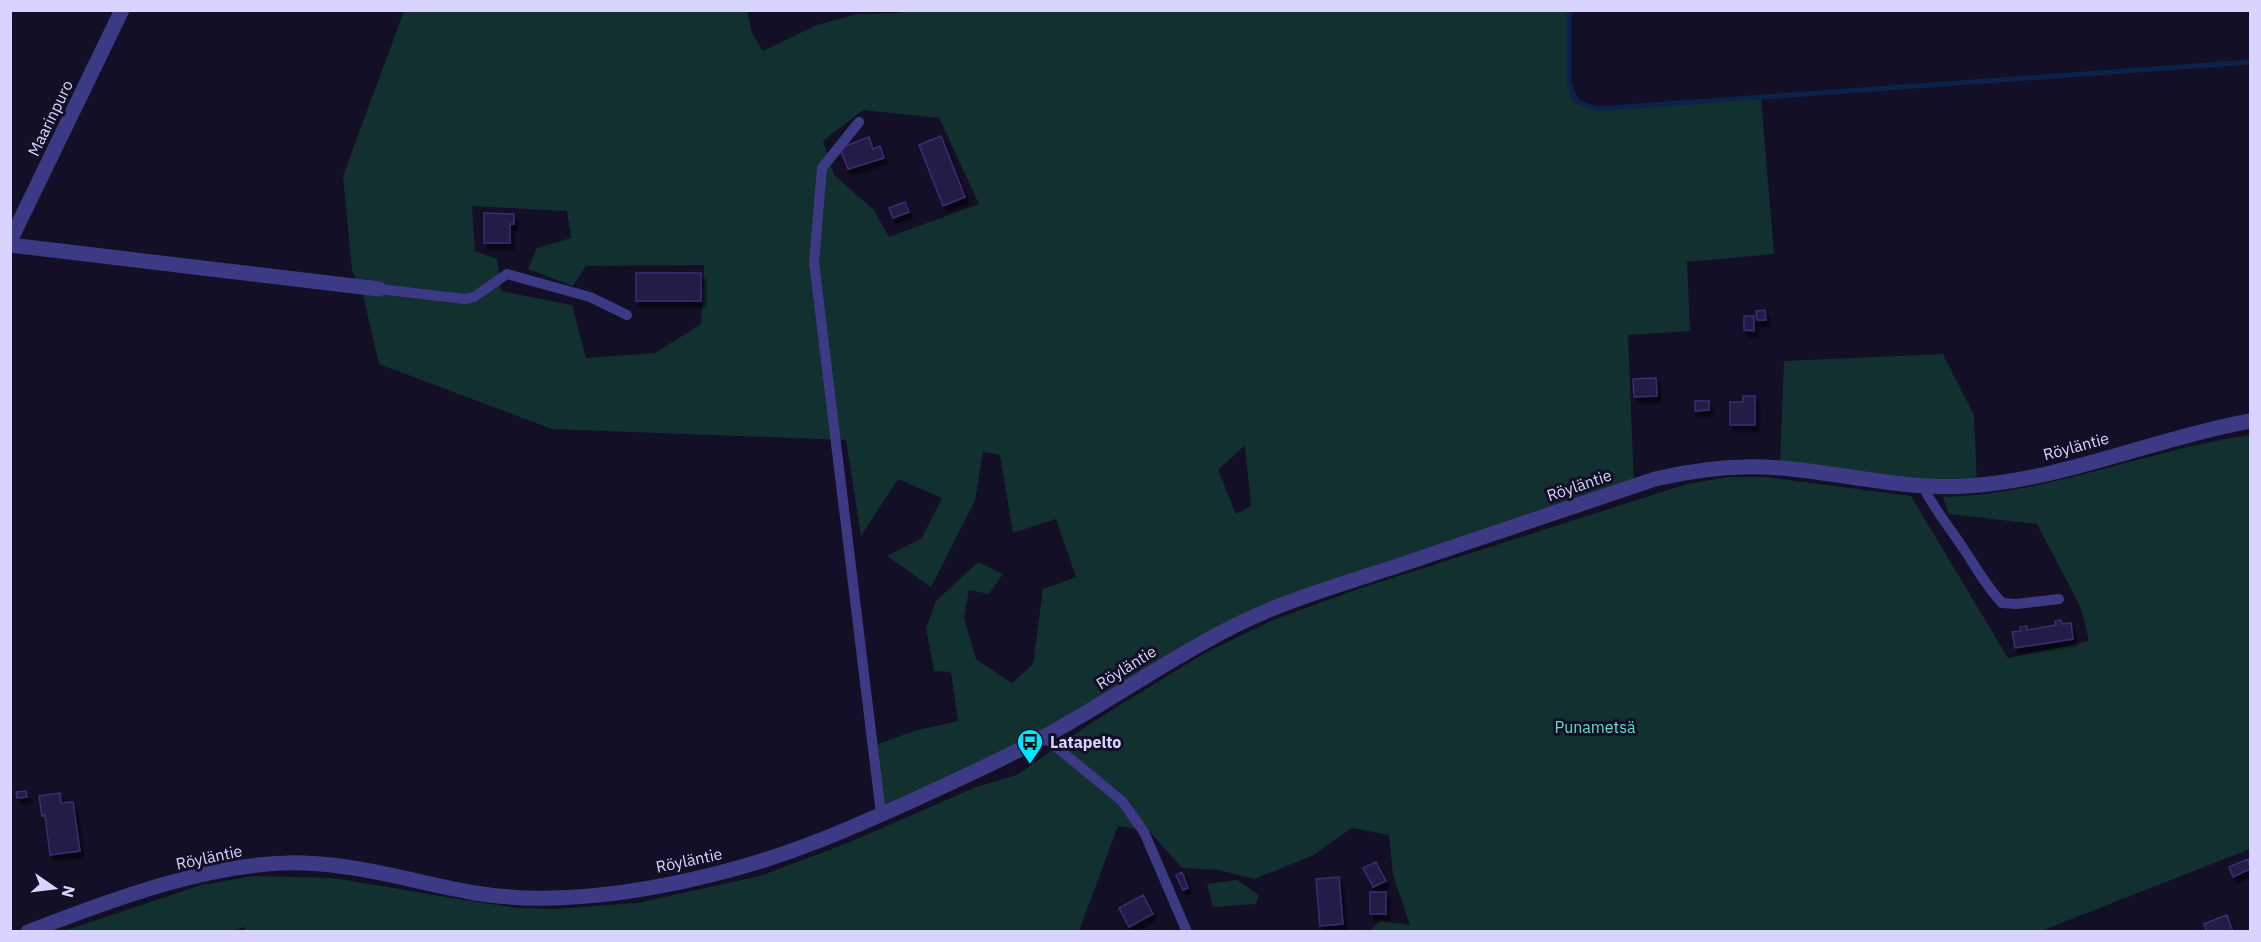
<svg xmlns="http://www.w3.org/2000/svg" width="2261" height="942" viewBox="0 0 2261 942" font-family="'IBM Plex Sans',sans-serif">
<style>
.green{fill:#12302f;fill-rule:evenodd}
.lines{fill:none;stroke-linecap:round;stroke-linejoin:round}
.stream{stroke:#0c2248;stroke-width:5}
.building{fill:#241b47;stroke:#3b2d73;stroke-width:1.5;filter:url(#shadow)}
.service{stroke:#3d3a85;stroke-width:10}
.minor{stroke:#3d3a85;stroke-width:15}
.tertiary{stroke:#3d3a85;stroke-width:15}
.labels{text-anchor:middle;stroke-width:6;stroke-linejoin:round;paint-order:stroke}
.street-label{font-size:16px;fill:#d9d4ff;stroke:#130f26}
.park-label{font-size:16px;fill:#5fe0c0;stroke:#130f26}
.poi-label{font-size:16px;font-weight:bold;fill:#d9d4ff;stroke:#130f26;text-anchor:start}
</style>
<defs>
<filter id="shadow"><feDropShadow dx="3.5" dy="6" stdDeviation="1.5" flood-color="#0009"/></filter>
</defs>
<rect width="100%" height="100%" fill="#130f26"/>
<path class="green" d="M 404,11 L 747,11 L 752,33 L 763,51 L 817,25 L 856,14 L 901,13 L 902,11 L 1569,11 L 1569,82 L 1576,101 L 1597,109 L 1761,99 L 1774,254 L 1687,262 L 1690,331 L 1628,335 L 1634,486 L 1296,599 L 1060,728 L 885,813 L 873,746 L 914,731 L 958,721 L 951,672 L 934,671 L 926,628 L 936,601 L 978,562 L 1003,574 L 989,594 L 969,590 L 964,618 L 976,659 L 1012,683 L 1033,664 L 1043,589 L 1076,577 L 1056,519 L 1013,533 L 1000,455 L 983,452 L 975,501 L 931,587 L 887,556 L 921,539 L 942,498 L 898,479 L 861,536 L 846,440 L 552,429 L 379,364 L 363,295 L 352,270 L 343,176 ZM 863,110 L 939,118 L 979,204 L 889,237 L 874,210 L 834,175 L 823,141 ZM 472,206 L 567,211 L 571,238 L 537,248 L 528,269 L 573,286 L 586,266 L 704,265 L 701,324 L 655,353 L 586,358 L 572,305 L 501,291 L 497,259 L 475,251 ZM 1245,445 L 1251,506 L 1236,514 L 1218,470 Z
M 1943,354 L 1974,415 L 1977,485 L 1780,467 L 1784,361 Z
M 2250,435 L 2250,849 L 2041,931 L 1370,931 L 1380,921 L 1410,925 L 1393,875 L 1389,835 L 1352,828 L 1312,856 L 1254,879 L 1219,870 L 1182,868 L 1149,831 L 1118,826 L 1079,931 L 246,932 L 245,927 L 226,932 L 61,932 L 201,885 L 253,876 L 334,878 L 464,900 L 518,908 L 554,909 L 637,903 L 760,876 L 850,842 L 976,787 L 1017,775 L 1094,721 L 1203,654 L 1273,620 L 1358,589 L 1687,484 L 1728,477 L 1765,477 L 1911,496 L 2008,658 L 2089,641 L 2081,608 L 2037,524 L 1949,514 L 1943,497 C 2049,494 2147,450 2250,435 Z
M 1237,880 L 1259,895 L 1256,904 L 1213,907 L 1207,884 Z"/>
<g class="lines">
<path class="stream" d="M 1569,10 L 1569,82 L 1576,101 L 1597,109 L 2250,62"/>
</g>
<path class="building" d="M 941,136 L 965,197 L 943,206 L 919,145 Z
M 869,137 L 873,149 L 880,146 L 884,158 L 848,169 L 840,148 Z
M 905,202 L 909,212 L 893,218 L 889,208 Z
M 484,213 L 514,214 L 514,224 L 510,224 L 510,243 L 484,243 Z
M 636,273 L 701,273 L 701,301 L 636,301 Z
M 1765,310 L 1766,320 L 1757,320 L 1756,311 Z
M 1744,316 L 1754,316 L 1754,331 L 1744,330 Z
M 1656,378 L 1657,396 L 1634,397 L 1633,379 Z
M 1743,396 L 1755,396 L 1755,425 L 1730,425 L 1730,402 L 1743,402 Z
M 1695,401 L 1709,401 L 1709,410 L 1695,411 Z
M 2061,620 L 2062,624 L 2071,623 L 2073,639 L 2015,648 L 2012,632 L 2021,631 L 2020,627 L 2027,626 L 2027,630 L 2056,625 L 2055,621 Z
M 26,791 L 27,797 L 17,798 L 16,792 Z
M 60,793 L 61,803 L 73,802 L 80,851 L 50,855 L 45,815 L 42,816 L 39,796 Z
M 2248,859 L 2250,869 L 2233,877 L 2229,867 Z
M 1376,862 L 1386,881 L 1373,887 L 1363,868 Z
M 1182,872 L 1188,888 L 1183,890 L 1176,875 Z
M 1339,877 L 1343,924 L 1320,926 L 1316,879 Z
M 1370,892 L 1386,892 L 1386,914 L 1370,914 Z
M 1143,895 L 1153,914 L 1129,927 L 1119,908 Z
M 2227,915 L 2233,932 L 2207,932 L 2204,924 Z"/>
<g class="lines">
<path class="service" d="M 859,122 L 822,168 L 814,262 L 881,814
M 379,289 L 465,299 L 474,297 L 507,274 L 590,297 L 627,315
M 1923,486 C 1933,508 1948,525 1961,545 C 1975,565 1985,585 2002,603 L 2016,604 L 2059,599
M 1044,737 L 1122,801 L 1144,832 L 1187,932"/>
<path class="minor" d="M 10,241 L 122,10
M 10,245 L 379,289"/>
<path class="tertiary" d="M 28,932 C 110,900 216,860 304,863 C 363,865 418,883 475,893 C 554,906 639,893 715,874 C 786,857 852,828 918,798 C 965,776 1013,755 1058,729 C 1119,695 1175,655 1238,624 C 1289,599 1346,583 1400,565 C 1485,536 1570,507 1655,479 C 1697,469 1738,464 1781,468 C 1842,473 1905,490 1967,486 C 2063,480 2156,438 2250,421"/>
</g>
<defs>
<g id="bus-pin" transform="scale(1.35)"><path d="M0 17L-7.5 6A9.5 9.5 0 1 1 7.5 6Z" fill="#00e5ff" stroke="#130f26"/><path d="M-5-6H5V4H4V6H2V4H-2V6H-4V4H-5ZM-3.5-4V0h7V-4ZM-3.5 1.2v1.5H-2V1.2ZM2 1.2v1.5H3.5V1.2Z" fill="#111"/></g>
</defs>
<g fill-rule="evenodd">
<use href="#bus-pin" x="1030" y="742"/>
</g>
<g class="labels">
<g class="street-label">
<text transform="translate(50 118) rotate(-64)" y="6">Maarinpuro</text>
<text transform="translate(2076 446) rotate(-15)" y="6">Röyläntie</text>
<text transform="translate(1579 485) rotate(-19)" y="6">Röyläntie</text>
<text transform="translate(1126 667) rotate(-32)" y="6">Röyläntie</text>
<text transform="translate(209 857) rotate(-12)" y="6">Röyläntie</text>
<text transform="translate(689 860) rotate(-12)" y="6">Röyläntie</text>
</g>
<g class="park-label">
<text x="1595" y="733">Punametsä</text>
</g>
<g class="poi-label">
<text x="1050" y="748">Latapelto</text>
</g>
</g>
<rect width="2261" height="942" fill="none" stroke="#d9d4ff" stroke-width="24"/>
<g transform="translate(54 888) rotate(104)" stroke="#130f26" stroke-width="4.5" paint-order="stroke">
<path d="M0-4.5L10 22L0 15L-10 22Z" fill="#d9d4ff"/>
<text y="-9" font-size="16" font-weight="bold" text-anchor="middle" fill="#d9d4ff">N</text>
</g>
</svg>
